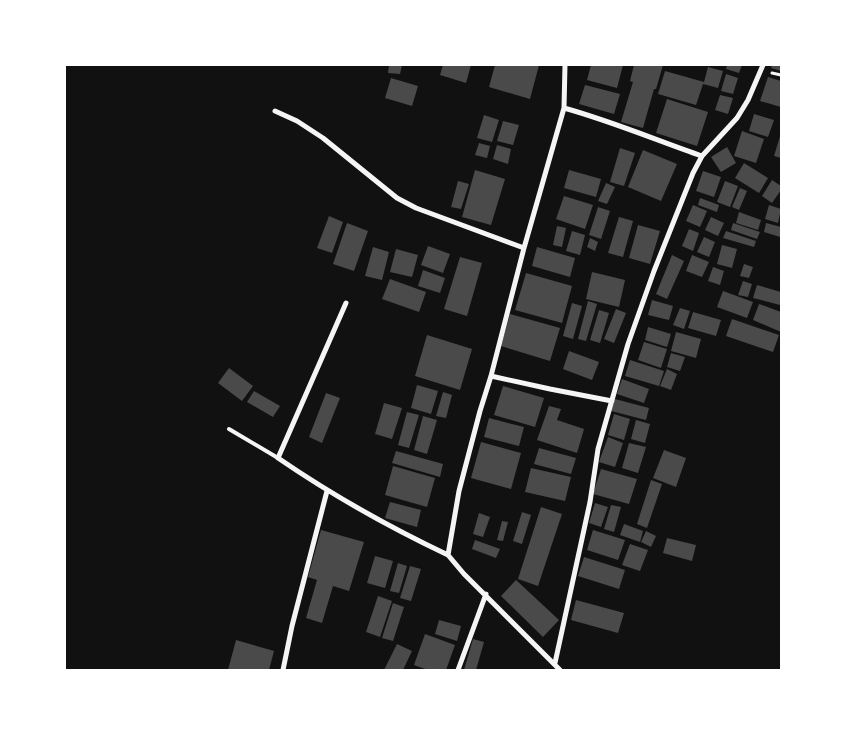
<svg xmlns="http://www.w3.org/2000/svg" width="846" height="735" viewBox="0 0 846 735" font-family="'IBM Plex Sans',sans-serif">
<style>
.building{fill:#4a4a4a}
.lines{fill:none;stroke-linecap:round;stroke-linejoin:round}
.path{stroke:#f5f5f5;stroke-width:3}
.service{stroke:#f5f5f5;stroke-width:4}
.minor{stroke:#f5f5f5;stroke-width:5}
</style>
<rect width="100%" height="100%" fill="#111"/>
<path class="building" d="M 389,65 L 402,65 L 400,74 L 388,73 Z
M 443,65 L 471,65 L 466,83 L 440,75 Z
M 495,65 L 539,65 L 530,99 L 489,87 Z
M 591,65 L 623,65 L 617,88 L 587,80 Z
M 634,65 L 663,65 L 656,89 L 654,89 L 643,128 L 621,122 L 633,82 L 630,81 Z
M 727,65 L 742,65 L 739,73 L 726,69 Z
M 772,65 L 781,65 L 781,71 L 771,68 Z
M 708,67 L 723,71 L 718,88 L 703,84 L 696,105 L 658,94 L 665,71 L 704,82 Z
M 726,74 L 738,78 L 733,94 L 721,91 Z
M 768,77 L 781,81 L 781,107 L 760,101 Z
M 391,78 L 418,86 L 412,106 L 385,98 Z
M 585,85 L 620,94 L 614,114 L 579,104 Z
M 720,95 L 733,98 L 728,114 L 715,110 Z
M 667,99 L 708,112 L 697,146 L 656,133 Z
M 754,114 L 774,120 L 768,137 L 749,131 Z
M 484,115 L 499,120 L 492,142 L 477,138 Z
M 503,121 L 519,125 L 513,145 L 497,141 Z
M 742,131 L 764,139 L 756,163 L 734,156 Z
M 781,133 L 781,158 L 774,156 Z
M 479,143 L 490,146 L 487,158 L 475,155 Z
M 497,145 L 511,149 L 508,164 L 493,159 Z
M 727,147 L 736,163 L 721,172 L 711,157 Z
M 620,148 L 635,153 L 624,186 L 610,182 Z
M 643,150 L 677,164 L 661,201 L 628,187 Z
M 744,163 L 768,178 L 759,193 L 735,178 Z
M 475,170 L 505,179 L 491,225 L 462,217 Z
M 569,170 L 601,179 L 596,197 L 564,188 Z
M 703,171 L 721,177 L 714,197 L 696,191 Z
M 772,180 L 781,186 L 781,190 L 772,203 L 762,196 Z
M 458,181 L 469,184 L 461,209 L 451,207 Z
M 725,181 L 738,186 L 730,207 L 717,202 Z
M 606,183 L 615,187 L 607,204 L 598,201 Z
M 740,188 L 747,191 L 739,210 L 732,207 Z
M 564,196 L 593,205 L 585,229 L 556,219 Z
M 700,198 L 719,205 L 717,212 L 698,205 Z
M 693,205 L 707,211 L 700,227 L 686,221 Z
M 769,205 L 781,209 L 778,223 L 765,219 Z
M 598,207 L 610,211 L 601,239 L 589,235 Z
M 739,212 L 761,220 L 758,230 L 736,223 Z
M 329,216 L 343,222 L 332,253 L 317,248 Z
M 619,217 L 633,221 L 623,257 L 608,253 Z
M 711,217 L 724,223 L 718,236 L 705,230 Z
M 347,223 L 368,231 L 354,271 L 333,264 Z
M 733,223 L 760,232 L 757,239 L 731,230 Z
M 766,223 L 781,227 L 780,237 L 764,232 Z
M 638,225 L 660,231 L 650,264 L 629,258 Z
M 557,226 L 566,228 L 562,247 L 553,245 Z
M 689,229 L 699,233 L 693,251 L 682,246 Z
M 572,231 L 585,235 L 580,255 L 566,251 Z
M 726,231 L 756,241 L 754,247 L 723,238 Z
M 704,237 L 715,242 L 709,257 L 697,252 Z
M 590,238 L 598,242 L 595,251 L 587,247 Z
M 722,245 L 737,249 L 732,268 L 717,264 Z
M 428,246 L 450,254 L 443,273 L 421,265 Z
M 373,247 L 389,252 L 382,280 L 365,276 Z
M 537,247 L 575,258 L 570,277 L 532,266 Z
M 396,249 L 418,255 L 412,277 L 390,272 Z
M 672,255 L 684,261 L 667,299 L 656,294 Z
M 692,255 L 709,262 L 702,277 L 686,271 Z
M 460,257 L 482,263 L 467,316 L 444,309 Z
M 744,264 L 753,267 L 749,278 L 740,276 Z
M 713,267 L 724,271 L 720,285 L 708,281 Z
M 423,270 L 445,278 L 440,293 L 418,286 Z
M 592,272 L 625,280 L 619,307 L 586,299 Z
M 526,273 L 572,286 L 562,323 L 515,310 Z
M 390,279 L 426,292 L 419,312 L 382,299 Z
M 743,281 L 752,284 L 748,297 L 738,295 Z
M 757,285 L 781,292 L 780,305 L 753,298 Z
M 723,291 L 753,302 L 747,318 L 717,307 Z
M 652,300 L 673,306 L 669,320 L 648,315 Z
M 588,301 L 597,304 L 586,341 L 578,339 Z
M 572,303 L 582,306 L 573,339 L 563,336 Z
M 759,304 L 781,312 L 781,332 L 753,320 Z
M 680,308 L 690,311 L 684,329 L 673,325 Z
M 616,309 L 626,313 L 614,343 L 604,339 Z
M 599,310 L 609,313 L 600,343 L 590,340 Z
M 693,312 L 721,320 L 716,336 L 688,328 Z
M 510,314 L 560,328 L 550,361 L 501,346 Z
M 732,319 L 779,335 L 773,352 L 726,336 Z
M 648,327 L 671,334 L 667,347 L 645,340 Z
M 676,332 L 701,339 L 696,358 L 671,351 Z
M 427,335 L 472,349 L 460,390 L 415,376 Z
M 644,342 L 667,349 L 661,368 L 638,360 Z
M 569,351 L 599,362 L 592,380 L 563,369 Z
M 671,353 L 685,357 L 680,371 L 667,367 Z
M 630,360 L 664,371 L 659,386 L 625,376 Z
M 229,368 L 253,386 L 242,401 L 218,383 Z
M 667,369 L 677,374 L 671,390 L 660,386 Z
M 622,379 L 649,389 L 644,403 L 617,394 Z
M 417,385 L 438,391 L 431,414 L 411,408 Z
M 503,386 L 544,398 L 535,427 L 494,415 Z
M 254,391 L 280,406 L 273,417 L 247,402 Z
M 443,392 L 452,395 L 446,418 L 436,416 Z
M 326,393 L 340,398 L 322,443 L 309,437 Z
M 615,399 L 649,408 L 646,420 L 611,411 Z
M 384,403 L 402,408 L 392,439 L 375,434 Z
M 549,406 L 561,409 L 557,420 L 584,429 L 577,453 L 537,440 Z
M 407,412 L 419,415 L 409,448 L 398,445 Z
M 614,414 L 630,419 L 624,440 L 608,435 Z
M 423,416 L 437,420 L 427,454 L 414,450 Z
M 489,418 L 524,427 L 519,446 L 484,437 Z
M 636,420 L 650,424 L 645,443 L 631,439 Z
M 608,437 L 623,443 L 615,467 L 599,462 Z
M 481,442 L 521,453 L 511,489 L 471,478 Z
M 629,443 L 646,447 L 638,473 L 622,468 Z
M 539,448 L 576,458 L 571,474 L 534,464 Z
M 664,450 L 686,458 L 676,487 L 653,478 Z
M 396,451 L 443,464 L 440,477 L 392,463 Z
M 393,466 L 435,478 L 427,507 L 385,495 Z
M 531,468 L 571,477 L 565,501 L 525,492 Z
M 601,469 L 637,479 L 629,504 L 593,494 Z
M 651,480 L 662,484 L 647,528 L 637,524 Z
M 390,502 L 421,510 L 417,527 L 385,518 Z
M 595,503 L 608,507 L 601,527 L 589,523 Z
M 611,505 L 621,507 L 614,532 L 604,529 Z
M 541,507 L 562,514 L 538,586 L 518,579 Z
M 522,512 L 531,515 L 522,544 L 513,541 Z
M 479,513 L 490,517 L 483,537 L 473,534 Z
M 502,521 L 508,522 L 503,541 L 497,540 Z
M 624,524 L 643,531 L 640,542 L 620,535 Z
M 321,530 L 364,542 L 349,591 L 333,586 L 322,623 L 306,618 L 317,580 L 308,577 Z
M 593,530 L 625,540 L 618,560 L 587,550 Z
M 646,531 L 656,536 L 651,547 L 641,542 Z
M 667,538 L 696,545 L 692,561 L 663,553 Z
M 475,540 L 500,549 L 496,558 L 472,549 Z
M 630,544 L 648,550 L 640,571 L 622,565 Z
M 375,556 L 393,561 L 385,588 L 367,583 Z
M 584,557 L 625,570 L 619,589 L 578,576 Z
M 398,563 L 407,566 L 399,593 L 390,591 Z
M 410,566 L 421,569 L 411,601 L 400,598 Z
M 516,580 L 559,620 L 543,637 L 501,596 Z
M 378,596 L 392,601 L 380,637 L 366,632 Z
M 576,600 L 624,613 L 618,633 L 571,620 Z
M 393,603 L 404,607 L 393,641 L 382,638 Z
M 439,620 L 461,626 L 457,641 L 435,634 Z
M 425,634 L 455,645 L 446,670 L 428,670 L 414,665 Z
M 473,639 L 484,642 L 476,670 L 464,670 Z
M 236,640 L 274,651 L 269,670 L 228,670 Z
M 397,644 L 412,651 L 403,670 L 384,670 Z"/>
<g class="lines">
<path class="path" d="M 772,73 L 781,75"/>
<path class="service" d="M 229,429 L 278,458"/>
<path class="minor" d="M 564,108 C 611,121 656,140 702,156
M 275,111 L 297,121 L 323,138 L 397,198 L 416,208 L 524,248
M 346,303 L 278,458 C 332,495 389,527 448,555
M 491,376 L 550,389 L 612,401
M 555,663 L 590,502 L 598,449 L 628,344 L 654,271 L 693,173 L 702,156 L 737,118 L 748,100 L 763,65
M 283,670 L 292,626 L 327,491
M 458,670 L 486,594
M 560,670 L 464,574 L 448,555 L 459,491 L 480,411 L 491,376 L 524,248 L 564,108 L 565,65"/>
</g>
<rect width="846" height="735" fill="none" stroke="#ffffff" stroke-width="132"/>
</svg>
